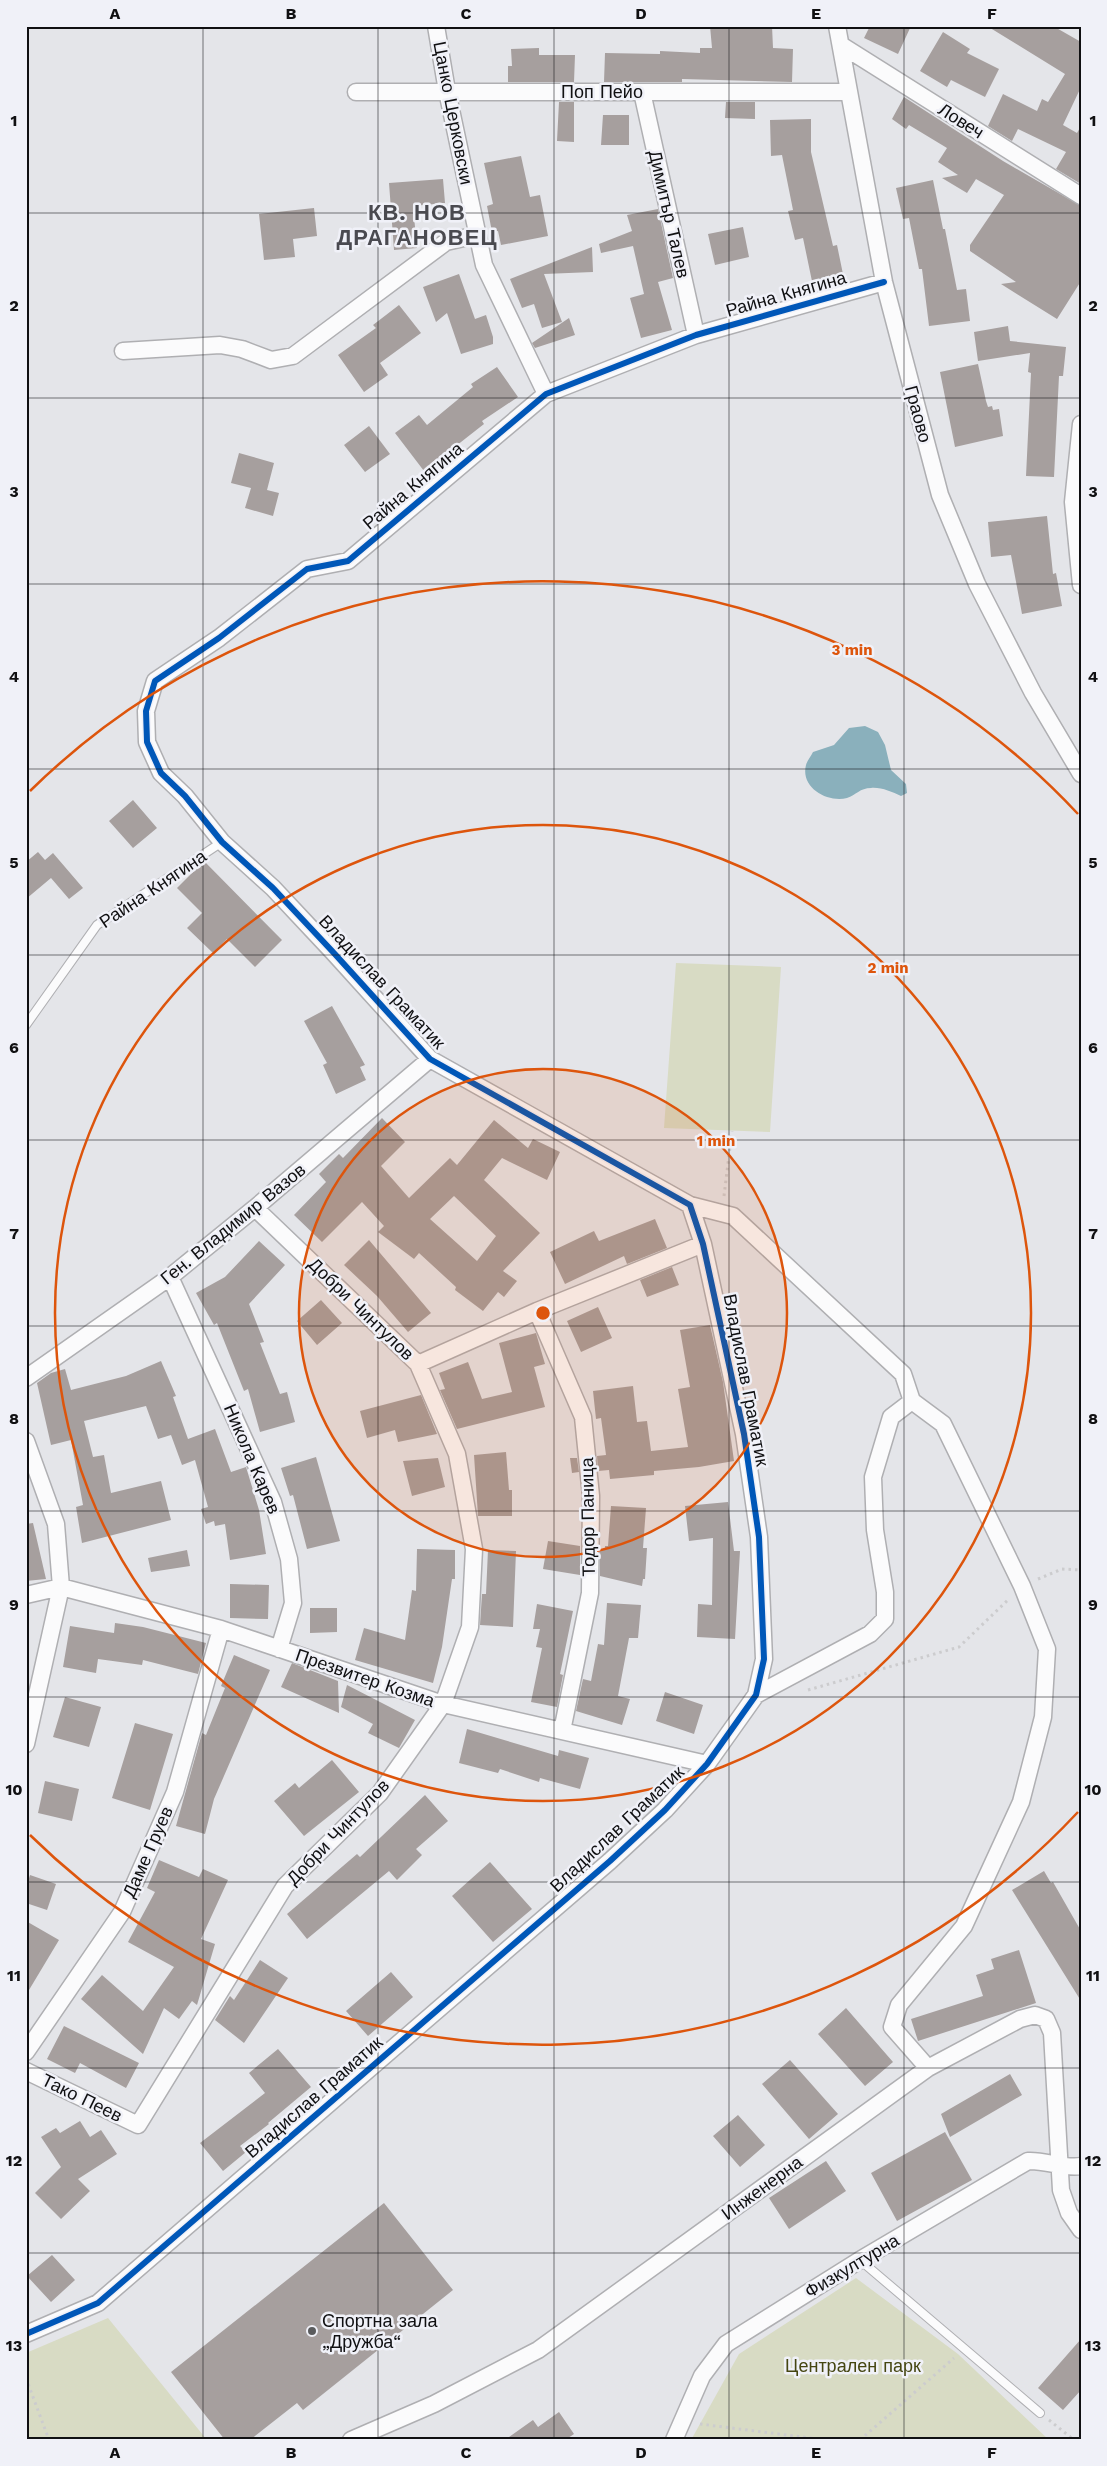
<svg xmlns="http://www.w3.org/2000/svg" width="1107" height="2466" viewBox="0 0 1107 2466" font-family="'Work Sans',sans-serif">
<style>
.green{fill:#d8dbc4}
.water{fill:#8ab0bc}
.building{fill:#a69f9e;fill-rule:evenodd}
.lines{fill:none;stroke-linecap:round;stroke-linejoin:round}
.service-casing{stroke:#afafb2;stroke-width:10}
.minor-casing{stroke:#afafb2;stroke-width:19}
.path{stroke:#ccccce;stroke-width:3;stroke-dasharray:2.5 4;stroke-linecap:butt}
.service{stroke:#fbfbfc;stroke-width:8}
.minor{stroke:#fbfbfc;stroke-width:16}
.cycleway-casing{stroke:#f0f1f8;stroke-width:9}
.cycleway{stroke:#0057b8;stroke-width:6}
.grid{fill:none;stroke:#101012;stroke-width:1;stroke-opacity:0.55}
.ring{fill:none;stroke:#dd550c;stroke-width:2.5}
.poi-dot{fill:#5a5b5d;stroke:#f0f1f8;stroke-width:2}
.labels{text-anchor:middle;stroke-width:5;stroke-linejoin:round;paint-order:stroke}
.street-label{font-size:18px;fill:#101012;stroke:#f0f1f8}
.poi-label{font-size:18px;fill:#101012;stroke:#f0f1f8;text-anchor:start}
.park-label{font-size:18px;fill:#454611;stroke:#f0f1f8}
.district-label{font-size:22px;font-weight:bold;letter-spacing:1px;fill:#4a4a50;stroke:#f0f1f8}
.centre{fill:#dd550c;stroke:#f0f1f8;stroke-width:2.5}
.ring-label{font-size:15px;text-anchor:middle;font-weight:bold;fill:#dd550c;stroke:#f0f1f8;stroke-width:5;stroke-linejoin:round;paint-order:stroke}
.neatline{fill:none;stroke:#101012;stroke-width:2}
.grid-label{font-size:16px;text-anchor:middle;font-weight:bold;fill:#101012}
</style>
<rect width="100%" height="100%" fill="#e4e5e9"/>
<path class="green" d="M 676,963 L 781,967 L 770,1132 L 664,1128 Z
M 856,2278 L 958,2354 L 1049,2440 L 691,2440 L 739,2354 Z
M 108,2318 L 207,2440 L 26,2440 L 26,2353 Z"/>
<path class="water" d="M 865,726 L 878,732 L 885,745 L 891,770 L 906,784 L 907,793 L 901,796 C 892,792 881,787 871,788 C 860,788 856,795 847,798 C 828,803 800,788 806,765 C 807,761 811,756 813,752 L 834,745 L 849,728 Z"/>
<path class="building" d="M 710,26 L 772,26 L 773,48 L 793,49 L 792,82 L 682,79 L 682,82 L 604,82 L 605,53 L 660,54 L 660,51 L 700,53 L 700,48 L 712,48 Z
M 870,26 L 911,26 L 898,54 L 864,38 Z
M 987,26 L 1053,26 L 1081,42 L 1081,87 L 1063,125 L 1077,133 L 1081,126 L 1081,184 L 1056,169 L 1066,152 L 1018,129 L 1012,141 L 988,126 L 1003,94 L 1037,111 L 1042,99 L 1048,102 L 1065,74 Z
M 943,32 L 970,49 L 967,53 L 999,69 L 985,97 L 951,80 L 947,87 L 920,71 Z
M 539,48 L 539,55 L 575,55 L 574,82 L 508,82 L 508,66 L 512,66 L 511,49 Z
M 904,97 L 1003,161 L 1081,206 L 1081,281 L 1057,319 L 1001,284 L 1016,282 L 970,251 L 970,245 L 1004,195 L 976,179 L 967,193 L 942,178 L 958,175 L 938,162 L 947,148 L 909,125 L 906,129 L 892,119 Z
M 559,102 L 574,102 L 574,142 L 557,141 Z
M 726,102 L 755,102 L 755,119 L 725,118 Z
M 603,115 L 629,115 L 629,145 L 601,145 Z
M 811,119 L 811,152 L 833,246 L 837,245 L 844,279 L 813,286 L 803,238 L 795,240 L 788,211 L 793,210 L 782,155 L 771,156 L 770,120 Z
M 521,156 L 530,197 L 540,195 L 548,236 L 501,245 L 498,231 L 492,232 L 487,206 L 493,204 L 484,163 Z
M 443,179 L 445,203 L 413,206 L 417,248 L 394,250 L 389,183 Z
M 933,180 L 943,229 L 945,229 L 957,290 L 966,289 L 970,321 L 929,326 L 922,269 L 919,269 L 909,218 L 903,219 L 896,188 Z
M 314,208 L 317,236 L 293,239 L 295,257 L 264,260 L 259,214 Z
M 658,209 L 673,278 L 658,282 L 672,330 L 641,338 L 630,298 L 644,294 L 633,246 L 601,253 L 599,244 L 632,231 L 627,215 Z
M 743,227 L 749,257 L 715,265 L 708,234 Z
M 592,247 L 593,272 L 544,274 L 562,322 L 542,328 L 534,304 L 522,308 L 510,279 Z
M 459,274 L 475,319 L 486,315 L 493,337 L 493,344 L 461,354 L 447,313 L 436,322 L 423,287 Z
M 399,305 L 421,333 L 380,363 L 388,375 L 364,392 L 338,355 L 376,328 L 373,325 Z
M 569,318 L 575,335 L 535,348 L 532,343 Z
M 1008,326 L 1010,341 L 1066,347 L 1063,376 L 1059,376 L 1054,477 L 1026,476 L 1031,373 L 1028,372 L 1030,353 L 978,361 L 974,332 Z
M 978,364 L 986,401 L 988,407 L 992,406 L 993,410 L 999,409 L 1003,436 L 955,447 L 940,372 Z
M 497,367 L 518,397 L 482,421 L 484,424 L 424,471 L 395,433 L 419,415 L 427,425 L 473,387 L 471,384 Z
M 369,426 L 390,454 L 365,472 L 344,445 Z
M 239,453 L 274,463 L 267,490 L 279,493 L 273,516 L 245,508 L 251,488 L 231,483 Z
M 1047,516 L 1053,574 L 1056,573 L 1062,606 L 1022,614 L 1011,555 L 991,557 L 988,522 Z
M 133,800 L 157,828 L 133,848 L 109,821 Z
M 38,852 L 45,860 L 53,853 L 83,888 L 69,899 L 51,878 L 26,899 L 26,862 Z
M 204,861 L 282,940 L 255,967 L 227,939 L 213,953 L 187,928 L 202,913 L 177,888 Z
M 332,1006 L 365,1065 L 360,1067 L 366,1080 L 336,1094 L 323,1065 L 327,1063 L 304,1021 Z
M 382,1118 L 405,1142 L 381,1166 L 409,1198 L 450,1158 L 457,1165 L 494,1120 L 528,1148 L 533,1139 L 560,1152 L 547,1180 L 502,1158 L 484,1180 L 540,1233 L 503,1271 L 517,1281 L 504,1297 L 498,1292 L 483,1311 L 455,1290 L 456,1287 L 419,1253 L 414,1259 L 378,1232 L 384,1226 L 362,1202 L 322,1242 L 294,1215 L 326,1182 L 319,1174 L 339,1154 L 343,1158 ZM 454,1196 L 496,1236 L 477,1261 L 430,1219 Z
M 655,1219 L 667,1248 L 627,1264 L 624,1256 L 565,1284 L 550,1252 L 594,1231 L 599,1241 Z
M 369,1240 L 431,1313 L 408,1332 L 377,1296 L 344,1265 Z
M 259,1241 L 285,1265 L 249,1304 L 264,1342 L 260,1343 L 280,1394 L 287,1392 L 295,1422 L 260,1432 L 248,1389 L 244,1391 L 217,1323 L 214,1325 L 196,1293 L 225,1277 Z
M 672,1267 L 679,1285 L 647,1297 L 640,1280 Z
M 321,1300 L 342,1323 L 317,1345 L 297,1321 Z
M 598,1307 L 612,1338 L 581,1352 L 567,1321 Z
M 710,1325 L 723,1382 L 734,1461 L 699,1467 L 654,1471 L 654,1475 L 610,1479 L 609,1470 L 598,1471 L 597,1456 L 606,1455 L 601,1418 L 596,1419 L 593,1391 L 633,1386 L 637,1422 L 647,1421 L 651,1451 L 688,1447 L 678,1389 L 690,1387 L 680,1330 Z
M 536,1333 L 545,1364 L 534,1367 L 545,1407 L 457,1429 L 440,1390 L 445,1389 L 439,1373 L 468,1362 L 482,1399 L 512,1392 L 499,1343 Z
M 161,1361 L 176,1396 L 173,1397 L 188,1439 L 215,1429 L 231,1472 L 246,1467 L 259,1510 L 266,1554 L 230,1560 L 225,1524 L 215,1526 L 214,1521 L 206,1524 L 201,1509 L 208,1507 L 195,1460 L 182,1465 L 171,1435 L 158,1439 L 146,1406 L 84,1421 L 93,1457 L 104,1455 L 111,1493 L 161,1481 L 171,1520 L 82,1543 L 76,1507 L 83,1505 L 71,1440 L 51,1445 L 37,1383 L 51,1373 L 65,1369 L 71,1390 L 126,1376 Z
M 421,1395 L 437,1434 L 398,1442 L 395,1430 L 367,1438 L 360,1411 Z
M 506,1452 L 509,1490 L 512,1490 L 512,1516 L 478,1516 L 474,1455 Z
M 316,1457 L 340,1541 L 307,1549 L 293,1495 L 290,1496 L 281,1468 Z
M 438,1458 L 445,1487 L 412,1496 L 403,1461 Z
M 570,1458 L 577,1458 L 579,1472 L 572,1473 Z
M 728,1502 L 734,1551 L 740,1551 L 735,1639 L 697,1637 L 698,1604 L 712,1605 L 713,1538 L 689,1541 L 685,1506 Z
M 611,1506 L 646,1508 L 643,1548 L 647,1548 L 645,1579 L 643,1579 L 642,1586 L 600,1576 L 600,1550 L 605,1550 L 605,1546 L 608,1546 Z
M 33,1523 L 46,1579 L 26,1581 L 26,1524 Z
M 548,1541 L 580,1546 L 580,1575 L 543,1569 Z
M 417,1549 L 455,1550 L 455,1579 L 452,1579 L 442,1647 L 433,1683 L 355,1660 L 364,1628 L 405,1640 L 412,1590 L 416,1591 Z
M 187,1550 L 190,1566 L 151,1572 L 148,1558 Z
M 488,1550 L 516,1551 L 513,1627 L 480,1625 L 482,1594 L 486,1594 Z
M 230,1584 L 269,1585 L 268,1619 L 230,1618 Z
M 607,1603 L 641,1605 L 638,1638 L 629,1638 L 618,1696 L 630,1699 L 622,1725 L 576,1711 L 583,1679 L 591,1681 L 598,1644 L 604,1645 Z
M 537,1604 L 573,1611 L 560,1674 L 563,1675 L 557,1707 L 531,1702 L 542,1648 L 536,1647 L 540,1629 L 533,1629 Z
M 310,1608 L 337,1608 L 337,1632 L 310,1633 Z
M 115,1623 L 143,1627 L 206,1643 L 198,1674 L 143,1660 L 142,1665 L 98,1659 L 96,1673 L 63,1667 L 70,1626 L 114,1633 Z
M 234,1655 L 270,1670 L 214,1799 L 205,1834 L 176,1826 L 202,1733 L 206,1735 L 225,1688 L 221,1686 Z
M 292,1663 L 338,1681 L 339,1713 L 281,1687 Z
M 347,1685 L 415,1720 L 399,1748 L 368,1733 L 373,1724 L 341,1707 Z
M 665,1692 L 703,1705 L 694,1734 L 656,1721 Z
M 65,1697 L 101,1707 L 89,1747 L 53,1737 Z
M 135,1723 L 173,1734 L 150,1810 L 112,1798 Z
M 467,1729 L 558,1756 L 559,1750 L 589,1758 L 580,1789 L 540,1778 L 539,1782 L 500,1769 L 498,1773 L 459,1763 Z
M 332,1760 L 359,1792 L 304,1836 L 274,1801 L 295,1783 L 299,1788 Z
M 45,1781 L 79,1789 L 72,1821 L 38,1813 Z
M 425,1795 L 448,1821 L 416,1849 L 422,1855 L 397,1880 L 389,1871 L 307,1939 L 287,1914 L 357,1854 L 360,1857 Z
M 159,1860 L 199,1877 L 203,1869 L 228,1880 L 201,1939 L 215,1944 L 197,2005 L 192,2001 L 179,2019 L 164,2008 L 143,2054 L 81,1999 L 102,1975 L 143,2011 L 174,1967 L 128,1942 L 155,1892 L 147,1888 Z
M 490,1862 L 532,1909 L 493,1942 L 452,1896 Z
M 1044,1871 L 1051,1883 L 1053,1882 L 1081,1931 L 1081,2001 L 1012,1890 Z
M 30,1875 L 56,1884 L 47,1910 L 26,1903 L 26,1888 Z
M 26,1921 L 59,1940 L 26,1995 Z
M 1019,1950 L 1036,2003 L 918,2041 L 911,2019 L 983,1996 L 976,1975 L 994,1969 L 991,1959 Z
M 260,1960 L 288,1978 L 244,2043 L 215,2020 L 230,1996 L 234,2000 Z
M 391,1972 L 413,1997 L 368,2036 L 346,2011 Z
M 846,2008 L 893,2062 L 865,2086 L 818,2034 Z
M 64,2026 L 139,2063 L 126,2088 L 80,2063 L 75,2073 L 47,2059 Z
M 278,2049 L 311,2087 L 268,2123 L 269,2124 L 240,2146 L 246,2152 L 223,2171 L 200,2143 L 265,2093 L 249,2073 Z
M 790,2060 L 838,2114 L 809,2139 L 762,2084 Z
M 1010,2074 L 1022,2095 L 950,2137 L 941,2114 Z
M 738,2115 L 765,2145 L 740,2167 L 713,2136 Z
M 80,2121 L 90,2137 L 101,2130 L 117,2154 L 78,2179 L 90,2191 L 61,2219 L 35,2193 L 61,2167 L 41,2137 L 56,2128 L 60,2133 Z
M 945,2132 L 972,2180 L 897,2221 L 871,2173 Z
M 826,2161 L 846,2191 L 789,2229 L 769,2198 Z
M 384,2203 L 453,2290 L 303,2410 L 297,2403 L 250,2440 L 225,2440 L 171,2372 Z
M 52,2255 L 75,2280 L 51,2302 L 27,2276 Z
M 1081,2339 L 1081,2390 L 1063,2410 L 1038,2388 Z
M 559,2412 L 574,2434 L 565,2440 L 505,2440 L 533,2420 L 538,2427 Z"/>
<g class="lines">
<g class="service-casing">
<path id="service" d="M 26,1025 L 97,925 L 222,842
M 860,2260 L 1040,2413"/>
</g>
<g class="minor-casing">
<path id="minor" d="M 436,26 L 447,91 L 484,265 L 546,394
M 837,26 L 884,282 L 940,495 L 977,584 L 1033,693 L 1081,774
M 841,45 L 1081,196
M 356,92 L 848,92
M 642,92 L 696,335
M 123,351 L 220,345 L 242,349 L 271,360 L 293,356 L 446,242 L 477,235
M 1081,424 L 1073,502 L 1081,585
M 690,1205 L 733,1216 L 903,1374 L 912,1401 L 943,1424 L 1022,1586 L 1047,1649 L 1043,1717 L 1021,1802 L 964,1926 L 899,2005 L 892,2027 L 928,2068
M 170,1277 L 273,1502 L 289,1559 L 293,1603 L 279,1649
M 537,1311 L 583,1417 L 591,1496 L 590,1593 L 562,1731
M 418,1364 L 537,1311 L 703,1244
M 26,1378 L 170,1277 L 255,1208 L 430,1059
M 26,1441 L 56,1524 L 61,1587 L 26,1744
M 26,1595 L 61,1587 L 221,1629 L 443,1704 L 707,1764
M 756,1695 L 870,1634 L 885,1619 L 885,1592 L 875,1530 L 873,1477 L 891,1417 L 912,1401
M 26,2052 L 122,1912 L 175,1792 L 221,1629
M 26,2071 L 138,2125 L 285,1886 L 380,1793 L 443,1704 L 470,1627 L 474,1549 L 457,1454 L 418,1364 L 255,1208
M 26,2334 L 98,2303 L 610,1861 L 665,1810 L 707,1764 L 756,1695 L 764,1659 L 759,1537 L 744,1434 L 703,1244 L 690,1205 L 430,1059 L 333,952 L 273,888 L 222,842 L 185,796 L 161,773 L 147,742 L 146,711 L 155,681 L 219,638 L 307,569 L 348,561 L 546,394 L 696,335 L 884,282
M 351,2440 L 434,2404 L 538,2350 L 928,2068 L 1020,2019 L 1035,2015 L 1046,2019 L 1052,2033 L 1061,2190 L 1069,2213 L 1081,2230
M 674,2440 L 702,2376 L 726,2344 L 860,2260 L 1028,2161 C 1046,2160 1063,2169 1081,2166"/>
</g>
<path class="path" d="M 724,1196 L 732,1131
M 1038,1579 L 1062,1569 L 1081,1570
M 808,1690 L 959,1647 L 1009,1599
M 26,2378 L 49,2440
M 1049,2420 L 1074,2440
M 700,2424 L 826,2440
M 860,2440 L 954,2358"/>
<use href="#service" class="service"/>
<use href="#minor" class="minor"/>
<g class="cycleway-casing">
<path id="cycleway" d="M 26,2334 L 98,2303 L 610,1861 L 665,1810 L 707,1764 L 756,1695 L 764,1659 L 759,1537 L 744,1434 L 703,1244 L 690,1205 L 430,1059 L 333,952 L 273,888 L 222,842 L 185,796 L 161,773 L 147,742 L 146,711 L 155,681 L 219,638 L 307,569 L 348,561 L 546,394 L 696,335 L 884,282"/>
</g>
<use href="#cycleway" class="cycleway"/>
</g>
<path class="grid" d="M 203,26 L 203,2440M 378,26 L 378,2440M 554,26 L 554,2440M 729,26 L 729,2440M 904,26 L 904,2440M 26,213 L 1081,213M 26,398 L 1081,398M 26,584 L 1081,584M 26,769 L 1081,769M 26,955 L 1081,955M 26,1140 L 1081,1140M 26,1326 L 1081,1326M 26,1511 L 1081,1511M 26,1697 L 1081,1697M 26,1882 L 1081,1882M 26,2068 L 1081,2068M 26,2253 L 1081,2253"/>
<circle cx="543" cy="1313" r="244" fill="#dd550c" fill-opacity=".12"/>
<g class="ring">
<circle cx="543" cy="1313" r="244"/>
<circle cx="543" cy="1313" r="488"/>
<path d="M1078 1812A732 732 0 0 1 30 1835M30 791A732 732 0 0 1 1078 814"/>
</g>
<circle class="poi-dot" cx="312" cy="2331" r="5"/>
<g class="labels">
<g class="street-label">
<text x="602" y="98">Поп Пейо</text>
<text transform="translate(453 113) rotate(79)" y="6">Цанко Церковски</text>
<text transform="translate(961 121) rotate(32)" y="6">Ловеч</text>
<text transform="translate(669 214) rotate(77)" y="6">Димитър Талев</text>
<text transform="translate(786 294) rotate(-16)" y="6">Райна Княгина</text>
<text transform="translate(918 414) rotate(75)" y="6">Граово</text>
<text transform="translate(413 486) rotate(-40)" y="6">Райна Княгина</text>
<text transform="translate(153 889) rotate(-34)" y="6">Райна Княгина</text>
<text transform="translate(382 982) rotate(47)" y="6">Владислав Граматик</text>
<text transform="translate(233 1224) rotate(-39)" y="6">Ген. Владимир Вазов</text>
<text transform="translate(361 1309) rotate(44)" y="6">Добри Чинтулов</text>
<text transform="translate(746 1380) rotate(79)" y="6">Владислав Граматик</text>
<text transform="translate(252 1459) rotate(67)" y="6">Никола Карев</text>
<text transform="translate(588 1517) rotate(-91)" y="6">Тодор Паница</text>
<text transform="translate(365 1678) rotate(19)" y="6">Презвитер Козма</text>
<text transform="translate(617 1829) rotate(-43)" y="6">Владислав Граматик</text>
<text transform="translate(338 1832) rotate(-46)" y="6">Добри Чинтулов</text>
<text transform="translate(148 1852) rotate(-66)" y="6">Даме Груев</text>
<text transform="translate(314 2097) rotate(-41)" y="6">Владислав Граматик</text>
<text transform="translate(82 2098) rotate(26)" y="6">Тако Пеев</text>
<text transform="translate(762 2188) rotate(-36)" y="6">Инженерна</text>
<text transform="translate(852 2266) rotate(-31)" y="6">Физкултурна</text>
</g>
<g class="poi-label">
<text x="322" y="2327">Спортна зала<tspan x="322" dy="21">„Дружба“</tspan></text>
</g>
<g class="park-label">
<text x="853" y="2372">Централен парк</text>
</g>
<g class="district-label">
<text x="417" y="220">КВ. НОВ<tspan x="417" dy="25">ДРАГАНОВЕЦ</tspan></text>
</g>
</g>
<circle cx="543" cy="1313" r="8" class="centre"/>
<g class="ring-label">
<text x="852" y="655">3 min</text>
<text x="888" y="973">2 min</text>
<text x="716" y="1146">1 min</text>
</g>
<rect width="1107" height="2466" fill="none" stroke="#f0f1f8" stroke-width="55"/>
<rect x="28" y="28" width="1052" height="2410" class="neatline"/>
<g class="grid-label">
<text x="115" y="19">A</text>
<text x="291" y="19">B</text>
<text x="466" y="19">C</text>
<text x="641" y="19">D</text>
<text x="816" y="19">E</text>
<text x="992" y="19">F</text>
<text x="14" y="126">1</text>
<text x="1093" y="126">1</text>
<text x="14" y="311">2</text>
<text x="1093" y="311">2</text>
<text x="14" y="497">3</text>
<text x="1093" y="497">3</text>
<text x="14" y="682">4</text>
<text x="1093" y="682">4</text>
<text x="14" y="868">5</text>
<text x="1093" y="868">5</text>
<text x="14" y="1053">6</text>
<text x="1093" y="1053">6</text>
<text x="14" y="1239">7</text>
<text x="1093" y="1239">7</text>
<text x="14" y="1424">8</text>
<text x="1093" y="1424">8</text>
<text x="14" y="1610">9</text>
<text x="1093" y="1610">9</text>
<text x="14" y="1795">10</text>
<text x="1093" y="1795">10</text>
<text x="14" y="1981">11</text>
<text x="1093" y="1981">11</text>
<text x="14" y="2166">12</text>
<text x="1093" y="2166">12</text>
<text x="14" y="2351">13</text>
<text x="1093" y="2351">13</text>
<text x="115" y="2458">A</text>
<text x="291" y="2458">B</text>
<text x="466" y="2458">C</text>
<text x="641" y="2458">D</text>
<text x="816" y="2458">E</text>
<text x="992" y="2458">F</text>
</g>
</svg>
